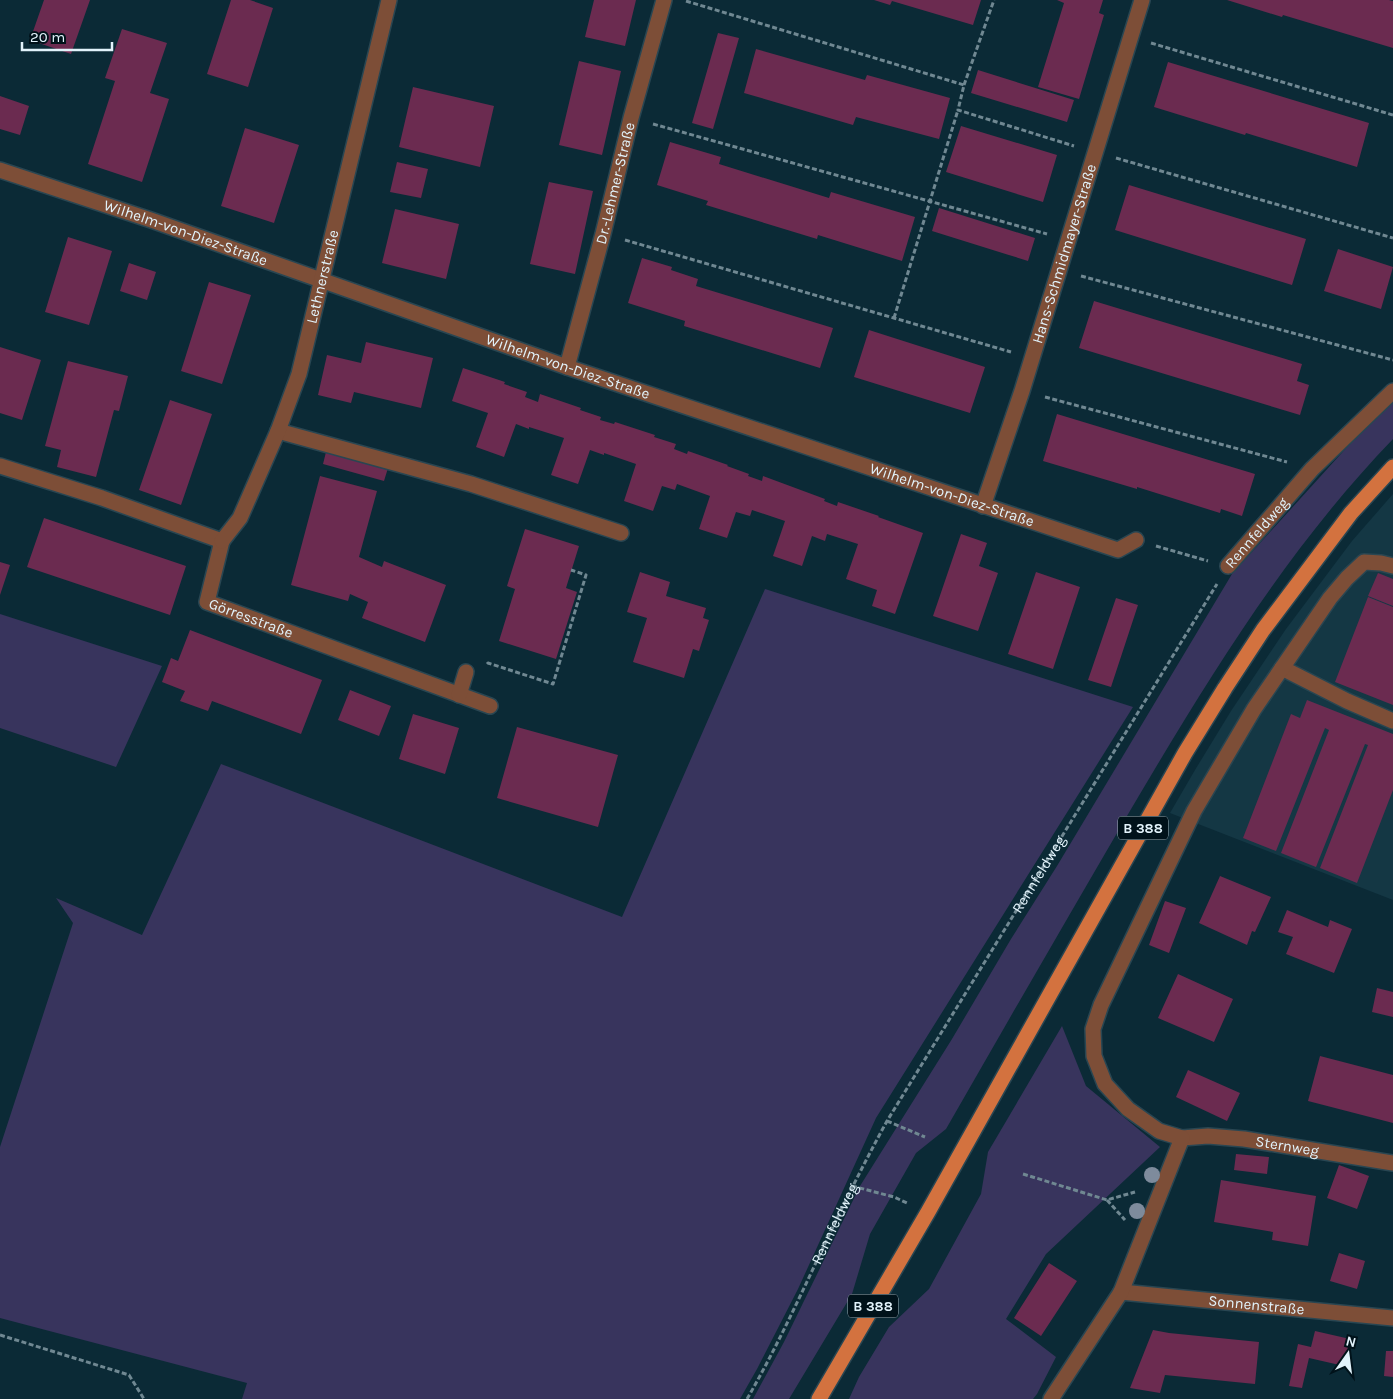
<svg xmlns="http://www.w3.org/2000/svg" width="1393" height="1399" viewBox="0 0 1393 1399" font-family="Karla,sans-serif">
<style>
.built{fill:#143744}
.green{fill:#38345d}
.building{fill:#6b2b50}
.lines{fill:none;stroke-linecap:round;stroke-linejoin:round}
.minor-casing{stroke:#294652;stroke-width:18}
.major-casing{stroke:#294652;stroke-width:18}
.path{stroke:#708892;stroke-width:3;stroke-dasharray:5 2.5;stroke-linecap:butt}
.minor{stroke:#7d4e37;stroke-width:15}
.major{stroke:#d3723f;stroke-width:15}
.tree{fill:#7e8b9c}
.labels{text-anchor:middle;stroke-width:4;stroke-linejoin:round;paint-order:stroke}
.shield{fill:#00121a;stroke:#9eb0b8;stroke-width:1}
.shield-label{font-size:14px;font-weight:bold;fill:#e2f3fb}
.street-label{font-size:15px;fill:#e2f3fb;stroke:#00121a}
</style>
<rect width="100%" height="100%" fill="#0b2a36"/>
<path class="built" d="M 1393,494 L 1393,900 L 1170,813 L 1195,770 L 1231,711 L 1286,629 L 1352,541 Z"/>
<path class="green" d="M 1393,401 L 1393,439 C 1284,552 1203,687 1124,821 C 1064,924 1005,1026 946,1129 L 916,1153 L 870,1234 L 852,1294 L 789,1399 L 753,1399 L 784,1342 L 860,1186 L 952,1039 L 1011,939 L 1057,866 L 1232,574 L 1358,435 Z
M 765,589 L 1133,707 L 876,1118 L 798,1289 L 757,1369 L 740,1399 L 242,1399 L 247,1383 L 0,1318 L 0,1147 L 73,923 L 56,898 L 142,935 L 221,764 L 622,917 Z
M 0,614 L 162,666 L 116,767 L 0,728 Z
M 1062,1026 L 1086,1086 L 1160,1147 L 1046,1254 L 1006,1319 L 1056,1357 L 1037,1394 L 1033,1399 L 849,1399 L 859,1377 L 889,1327 L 929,1289 L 981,1194 L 988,1152 Z"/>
<path class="building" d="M 44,0 L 90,0 L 71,54 L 30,40 Z
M 231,0 L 250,0 L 273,8 L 248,87 L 207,74 Z
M 594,0 L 636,0 L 625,46 L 585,37 Z
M 874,0 L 981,0 L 973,25 L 892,1 L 890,5 Z
M 1057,0 L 1103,0 L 1099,13 L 1104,15 L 1079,99 L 1038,87 L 1064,3 Z
M 1227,0 L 1389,0 L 1393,1 L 1393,48 L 1283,15 L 1282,17 Z
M 122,29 L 167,43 L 150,93 L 169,99 L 142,182 L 88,164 L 115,81 L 105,78 Z
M 718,33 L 739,38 L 713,129 L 692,123 Z
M 756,49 L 865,80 L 867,75 L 950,98 L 939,139 L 856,117 L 853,125 L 744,93 Z
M 579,61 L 621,71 L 602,155 L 559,145 Z
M 1168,62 L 1369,123 L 1357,167 L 1246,133 L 1245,135 L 1154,107 Z
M 978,70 L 1074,100 L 1067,122 L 971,93 Z
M 413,87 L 494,106 L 480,167 L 399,147 Z
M 0,96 L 29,106 L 20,135 L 0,129 Z
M 961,126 L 1057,155 L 1043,202 L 946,172 Z
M 245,128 L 299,145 L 274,223 L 221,206 Z
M 670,142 L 721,157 L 719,164 L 829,198 L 831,192 L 915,217 L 902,261 L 818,235 L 817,239 L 706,205 L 708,201 L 657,185 Z
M 397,162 L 428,169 L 421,198 L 390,192 Z
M 549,182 L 593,191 L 575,274 L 530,264 Z
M 1129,185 L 1306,239 L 1292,285 L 1115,230 Z
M 939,208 L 1035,238 L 1028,261 L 932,231 Z
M 395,209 L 459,224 L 446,279 L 382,263 Z
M 68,237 L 112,251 L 89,325 L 45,312 Z
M 1338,249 L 1393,267 L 1381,309 L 1324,291 Z
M 642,258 L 672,267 L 671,270 L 698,279 L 696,286 L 833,328 L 820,368 L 684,326 L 685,321 L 628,303 Z
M 129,263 L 156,272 L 147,300 L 120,291 Z
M 209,282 L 251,295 L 222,384 L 181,371 Z
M 1094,301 L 1302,364 L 1297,381 L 1309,385 L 1300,415 L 1079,348 Z
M 869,330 L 985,367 L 970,413 L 854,377 Z
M 366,342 L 433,358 L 421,408 L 354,392 L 351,403 L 318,395 L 327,355 L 361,363 Z
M 0,347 L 41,360 L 22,420 L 0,413 Z
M 68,361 L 128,376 L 119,411 L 114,410 L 96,477 L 57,467 L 61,450 L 45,446 Z
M 463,368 L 505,382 L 504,384 L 527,392 L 525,397 L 538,402 L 540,394 L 581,408 L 580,410 L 601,417 L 600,420 L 614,424 L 615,422 L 655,435 L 654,437 L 676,444 L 674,449 L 687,454 L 688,451 L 728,465 L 727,466 L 749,474 L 748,476 L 762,481 L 763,476 L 825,499 L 824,501 L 837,506 L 838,502 L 879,516 L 878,517 L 923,533 L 895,614 L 872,606 L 877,590 L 846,579 L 858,544 L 827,534 L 825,541 L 812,536 L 802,566 L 773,556 L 785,521 L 752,510 L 750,516 L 736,512 L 727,538 L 699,529 L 710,496 L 677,484 L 675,490 L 662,486 L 653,511 L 624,501 L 636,464 L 604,453 L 604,455 L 590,450 L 578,484 L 551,475 L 564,438 L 529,427 L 529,429 L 516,424 L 504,457 L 476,447 L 488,413 L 452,401 Z
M 170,400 L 212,414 L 181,505 L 139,490 Z
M 1057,414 L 1255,474 L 1242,516 L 1221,509 L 1220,513 L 1137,487 L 1137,489 L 1043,461 Z
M 326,452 L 388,468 L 384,481 L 323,464 Z
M 320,476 L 377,491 L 359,557 L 382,567 L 384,561 L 446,585 L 425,642 L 362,618 L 368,602 L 350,594 L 348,601 L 291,585 Z
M 44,518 L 186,566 L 170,615 L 27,567 Z
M 525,529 L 579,546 L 566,588 L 577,592 L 556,659 L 499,641 L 515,589 L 507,586 Z
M 961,534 L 987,543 L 979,566 L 998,573 L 978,631 L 933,616 Z
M 0,562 L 10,565 L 0,595 Z
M 640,572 L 670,582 L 666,596 L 706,608 L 703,618 L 709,620 L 699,651 L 693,649 L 684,678 L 633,662 L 647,618 L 627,612 Z
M 1036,572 L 1080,587 L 1053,669 L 1008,654 Z
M 1378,573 L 1393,579 L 1393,606 L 1368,596 Z
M 1368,597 L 1393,607 L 1393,705 L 1335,682 Z
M 1116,598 L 1138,605 L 1111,687 L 1088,680 Z
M 190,630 L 322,680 L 301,734 L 212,701 L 208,711 L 180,701 L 185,691 L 162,682 L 171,658 L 178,661 Z
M 350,690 L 391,706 L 379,736 L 338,720 Z
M 1307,700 L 1393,734 L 1393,790 L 1357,883 L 1320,868 L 1368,745 L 1365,744 L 1316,867 L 1281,853 L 1329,730 L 1325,728 L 1276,851 L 1243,838 L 1291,714 L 1300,718 Z
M 413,714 L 459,728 L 445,774 L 399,759 Z
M 517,727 L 618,755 L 598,827 L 497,798 Z
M 1220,876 L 1271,897 L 1255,932 L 1252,931 L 1247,945 L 1199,923 Z
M 1165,901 L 1186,908 L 1169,953 L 1149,945 Z
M 1287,910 L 1328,927 L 1330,920 L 1352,929 L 1334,973 L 1286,954 L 1293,937 L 1278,932 Z
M 1178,974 L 1233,999 L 1214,1042 L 1158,1018 Z
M 1377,988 L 1393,992 L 1393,1017 L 1372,1012 Z
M 1320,1056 L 1393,1075 L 1393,1123 L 1308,1101 Z
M 1188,1070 L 1240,1093 L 1227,1121 L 1176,1097 Z
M 1236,1154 L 1269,1157 L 1267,1174 L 1234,1170 Z
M 1339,1165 L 1369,1176 L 1357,1209 L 1327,1198 Z
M 1221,1180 L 1316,1196 L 1308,1246 L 1272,1240 L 1273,1232 L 1214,1222 Z
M 1339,1253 L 1365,1261 L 1357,1289 L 1330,1281 Z
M 1049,1263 L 1077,1281 L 1041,1336 L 1014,1318 Z
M 1153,1330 L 1169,1333 L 1259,1342 L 1255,1384 L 1165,1375 L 1160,1393 L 1130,1388 Z
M 1315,1331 L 1350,1339 L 1344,1366 L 1309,1358 L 1302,1388 L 1289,1386 L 1298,1344 L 1311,1347 Z
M 1386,1351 L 1393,1351 L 1393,1377 L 1384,1376 Z"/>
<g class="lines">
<g class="minor-casing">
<g id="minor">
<path id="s2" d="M 0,170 L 151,220 L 567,367 L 1118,550 L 1136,540"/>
<path id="s3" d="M 567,367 L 603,234 L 631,118 L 664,0"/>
<path d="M 278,431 L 471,484 L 621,533"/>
<path id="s4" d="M 0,466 L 102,498 L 222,541 L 207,602 L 490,706"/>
<path id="s5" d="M 983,506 L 1022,391 L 1142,0"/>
<path id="s6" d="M 222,541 L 240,518 L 278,431 L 299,374 L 389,0"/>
<path id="s7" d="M 1228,566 L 1312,469 L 1393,391"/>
<path d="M 1282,668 L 1347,701 L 1393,721"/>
<path d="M 459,695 L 466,672"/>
<path id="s8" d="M 1182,1138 L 1208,1136 L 1244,1139 L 1393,1163"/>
<path id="s9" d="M 1121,1292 L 1393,1318"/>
<path d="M 1051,1399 L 1121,1292 L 1182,1138 L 1159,1131 L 1128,1109 L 1105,1084 L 1094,1056 L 1093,1029 L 1101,1005 L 1194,811 L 1254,709 L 1330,598 L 1347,578 L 1364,562 L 1381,563 L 1393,566"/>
</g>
</g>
<g class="major-casing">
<path id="major" d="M 819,1399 L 928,1212 L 1185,753 L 1225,688 L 1263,630 L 1351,513 L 1393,467"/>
</g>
<g class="path">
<path d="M 686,1 L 964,85 L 958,110 L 1074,146"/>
<path d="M 1151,43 L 1393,115"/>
<path d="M 964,85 L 994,0"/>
<path d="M 653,124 L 1047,234"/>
<path d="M 1116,158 L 1393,238"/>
<path d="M 625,240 L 1011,352"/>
<path d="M 1081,276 L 1393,360"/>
<path d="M 894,318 L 958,110"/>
<path d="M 1045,397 L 1287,462"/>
<path d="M 1156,546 L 1208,561"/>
<path d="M 487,664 L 488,663 L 553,684 L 586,575 L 571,570"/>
<path d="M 887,1121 L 925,1137"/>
<path d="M 1023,1174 L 1107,1200 L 1135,1192"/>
<path d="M 852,1186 L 894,1197 L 907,1203"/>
<path d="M 1107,1200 L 1125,1220"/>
<path d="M 0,1335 L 129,1375 L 144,1399"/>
<path id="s1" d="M 747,1399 C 787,1330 817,1257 853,1186 C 864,1164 875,1143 887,1121 L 1217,584"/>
</g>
<use href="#minor" class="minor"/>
<use href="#major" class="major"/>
</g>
<g class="tree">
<circle cx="1152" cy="1175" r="8"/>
<circle cx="1137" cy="1211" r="8"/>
</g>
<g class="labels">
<g class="shield">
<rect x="1118" y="816.5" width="50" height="23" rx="4"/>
<rect x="848" y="1294.5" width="50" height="23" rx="4"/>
</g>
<g class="shield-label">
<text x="1143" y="833">B 388</text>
<text x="873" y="1311">B 388</text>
</g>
<g class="street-label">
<text dy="5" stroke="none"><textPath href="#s3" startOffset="190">Dr.-Lehmer-Straße</textPath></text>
<text dy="5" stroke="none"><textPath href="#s2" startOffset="196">Wilhelm-von-Diez-Straße</textPath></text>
<text dy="5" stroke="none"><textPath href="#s5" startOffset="265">Hans-Schmidmayer-Straße</textPath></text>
<text dy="5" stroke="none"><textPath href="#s6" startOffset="285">Lethnerstraße</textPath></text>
<text dy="5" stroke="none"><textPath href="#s2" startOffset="601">Wilhelm-von-Diez-Straße</textPath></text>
<text dy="5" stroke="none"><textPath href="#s2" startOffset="1006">Wilhelm-von-Diez-Straße</textPath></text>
<text dy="5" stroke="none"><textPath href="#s7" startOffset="44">Rennfeldweg</textPath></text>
<text dy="5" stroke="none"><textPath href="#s4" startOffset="344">Görresstraße</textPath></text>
<text dy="5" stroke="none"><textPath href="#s1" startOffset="601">Rennfeldweg</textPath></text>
<text dy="5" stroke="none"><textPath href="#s8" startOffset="106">Sternweg</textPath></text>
<text dy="5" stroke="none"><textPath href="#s1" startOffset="196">Rennfeldweg</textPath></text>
<text dy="5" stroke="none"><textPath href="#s9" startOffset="136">Sonnenstraße</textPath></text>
</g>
</g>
<g transform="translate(1348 1354) rotate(14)" stroke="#00121a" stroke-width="4" paint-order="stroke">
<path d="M0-4L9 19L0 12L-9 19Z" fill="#e2f3fb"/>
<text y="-8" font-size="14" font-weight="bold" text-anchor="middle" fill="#e2f3fb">N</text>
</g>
<path d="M22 42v8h90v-8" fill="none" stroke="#e2f3fb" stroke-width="2.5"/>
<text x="30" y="42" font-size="15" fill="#e2f3fb" stroke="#00121a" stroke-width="4" paint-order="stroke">20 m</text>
</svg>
